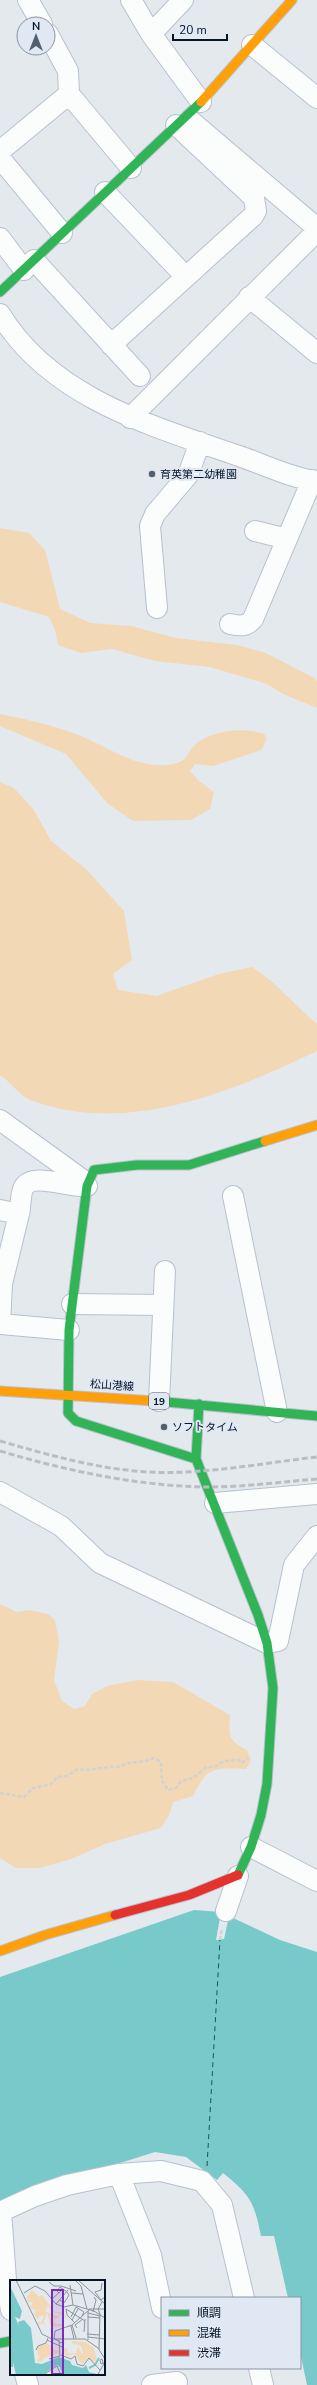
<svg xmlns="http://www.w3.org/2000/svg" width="317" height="2385" viewBox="0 0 317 2385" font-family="'Nunito Sans','Noto Sans JP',sans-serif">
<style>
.green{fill:#f3d8b6}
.water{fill:#78caca}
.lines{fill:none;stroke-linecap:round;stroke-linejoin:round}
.ferry{stroke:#165755;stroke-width:1;stroke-dasharray:5 4;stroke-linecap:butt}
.street-casing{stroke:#b7c1ce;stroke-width:22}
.fast-casing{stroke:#b7c1ce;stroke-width:11}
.slow-casing{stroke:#b7c1ce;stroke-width:11}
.jam-casing{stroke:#b7c1ce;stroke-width:11}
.path{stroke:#d0d2d4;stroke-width:2.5;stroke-dasharray:4 2;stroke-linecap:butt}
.street{stroke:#fbfcfc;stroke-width:20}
.fast{stroke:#30b455;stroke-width:9}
.slow{stroke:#ff9f0a;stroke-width:9}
.jam{stroke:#e5322d;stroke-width:9}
.rail{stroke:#bbbec0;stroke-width:3;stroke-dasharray:6 3;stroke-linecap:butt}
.poi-dot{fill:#535f6d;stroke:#dfe8f3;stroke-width:1.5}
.labels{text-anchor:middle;stroke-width:4;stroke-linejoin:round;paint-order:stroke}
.shield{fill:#dfe8f3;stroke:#465465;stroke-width:1}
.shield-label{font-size:10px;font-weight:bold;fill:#051528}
.poi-label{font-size:11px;fill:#051528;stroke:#dfe8f3;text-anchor:start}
.street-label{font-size:11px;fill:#051528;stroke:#dfe8f3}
.inset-river{fill:none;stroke:#78caca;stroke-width:2}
.inset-road{fill:none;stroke:#8b949f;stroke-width:1}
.view{fill:#7b2cbf;fill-opacity:0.15;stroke:#7b2cbf;stroke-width:2}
.inset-edge{fill:none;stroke:#051528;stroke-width:2}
</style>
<rect width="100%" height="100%" fill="#e4e9ee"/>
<path class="green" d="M 0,528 L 29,533 L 45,550 L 60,609 L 90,623 L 131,626 L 176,638 L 237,645 L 266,653 L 314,678 L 317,681 L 317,708 L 283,694 L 267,684 L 210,667 L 155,661 L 112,649 L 81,653 L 58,645 L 55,630 L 49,617 L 0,602 Z
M 0,714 C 26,719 51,725 76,734 C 108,746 131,767 167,765 C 190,763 185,753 197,743 C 214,730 244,727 264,734 L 267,739 L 261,750 L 213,766 L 195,764 L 190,771 L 199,781 L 214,792 L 210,809 L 191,820 L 133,821 L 107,803 L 66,754 L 0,726 Z
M 0,782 L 14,788 L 34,810 L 51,841 L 86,869 L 124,911 L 132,960 L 113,974 L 118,990 L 156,996 L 219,974 L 252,967 C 276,982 294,1005 317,1024 L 317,1051 C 230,1093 126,1136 30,1100 C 21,1097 10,1081 0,1075 Z
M 0,1604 L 17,1612 L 29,1610 L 48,1614 L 55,1620 L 59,1642 L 54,1680 L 62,1701 L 74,1709 L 85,1706 L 92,1694 L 107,1686 L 137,1680 L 173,1682 L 230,1715 C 229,1737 227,1739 247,1750 L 251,1760 L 246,1769 C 215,1768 207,1766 193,1796 L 173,1802 L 169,1815 L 161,1828 L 105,1844 L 71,1859 L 40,1868 L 16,1868 L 0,1858 Z"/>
<path class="water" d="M 194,1910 L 221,1912 L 216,1940 L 224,1939 L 229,1916 L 280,1940 L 317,1952 L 317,2385 L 307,2385 L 300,2352 L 300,2298 L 288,2298 L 274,2236 L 261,2236 C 254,2201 250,2195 223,2173 L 217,2180 L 186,2157 L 155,2152 L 0,2201 L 0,1977 Z"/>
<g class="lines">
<path class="ferry" d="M 207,2166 L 220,1940"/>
<g class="street-casing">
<path id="street" d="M 28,0 L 42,24
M 131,0 L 151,34
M 183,0 L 151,34 L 201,102
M 252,45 L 317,98
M 69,94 L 131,168
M 192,122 L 317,228
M 0,151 L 69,94 L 68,71 L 48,34
M 0,158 L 62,233
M 105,192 L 186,277
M 0,238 L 24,270
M 34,260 L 140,376
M 249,297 L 317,353
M 0,314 C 51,398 152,426 239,456 C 260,463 296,480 317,481
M 111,345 L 253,216 L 256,211 L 254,198 L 176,125
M 130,418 L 317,231
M 255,531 L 287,539
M 157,608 L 150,526 L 155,514 L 188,475 L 200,442
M 230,624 C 240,626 246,627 253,619 L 312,480
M 0,1120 L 83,1180 L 87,1186 C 69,1188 33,1172 24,1187 C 20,1193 21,1207 19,1214 L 0,1210
M 233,1196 L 277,1412
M 19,1214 L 2,1284 L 0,1324 L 69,1330
M 72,1304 L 163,1305
M 159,1401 L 165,1271
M 0,1492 L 61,1526 L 100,1563 L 267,1643 L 278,1641 L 294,1565 L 317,1536
M 215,1503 L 317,1494
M 251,1847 L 317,1881
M 226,1911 L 238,1876
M 119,2174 L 151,2255 L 162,2308
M 1,2211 L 6,2280 L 11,2310
M 0,2212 L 35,2196 L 67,2185 L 119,2174 L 161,2171 L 202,2181 L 222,2205 L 244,2298
M 259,2368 L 263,2385
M 25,2374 L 28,2385
M 152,2385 L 177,2382"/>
</g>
<g class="fast-casing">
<path id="fast" d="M 0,292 L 201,102
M 155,1401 L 317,1416
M 199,1404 L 196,1459 L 258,1615 L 267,1643 L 273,1688 L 267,1784 L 261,1815 L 251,1847 L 238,1875
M 196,1459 L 76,1421 L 68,1413 L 69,1330 L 87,1186 L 94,1170 L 137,1165 L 189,1165 L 265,1141
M 0,2343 L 11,2341"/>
</g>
<g class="slow-casing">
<path id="slow" d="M 201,102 L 292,0
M 265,1141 L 317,1125
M 0,1391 L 155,1401
M 0,1951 L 45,1935 L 115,1915"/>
</g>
<g class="jam-casing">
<path id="jam" d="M 115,1915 L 189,1895 L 238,1875"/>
</g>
<path class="path" d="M 0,1793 L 24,1797 L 33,1788 L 51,1784 L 57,1777 L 67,1776 L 78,1769 C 93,1772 104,1765 119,1767 C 131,1760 142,1764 154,1758 L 161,1762 L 162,1781 L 168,1790 L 176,1788 L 181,1781 L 193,1778 L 205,1768 L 217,1766 L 224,1761 L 238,1760 L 242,1763 L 248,1758
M 220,1940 L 222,1928"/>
<use href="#street" class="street"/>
<use href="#fast" class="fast"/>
<use href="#slow" class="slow"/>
<use href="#jam" class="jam"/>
<path class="rail" d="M 0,1441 C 49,1455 97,1469 148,1472 C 204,1475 262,1463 317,1457
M 0,1451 C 68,1471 137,1486 208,1487 C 244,1487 281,1482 317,1479"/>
</g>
<g class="poi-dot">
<circle cx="152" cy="474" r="4"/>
<circle cx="164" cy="1427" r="4"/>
</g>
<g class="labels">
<rect class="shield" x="149" y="1393" width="20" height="16" rx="3"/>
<g class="shield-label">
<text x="159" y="1405">19</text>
</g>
<g class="poi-label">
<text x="160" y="478">育英第二幼稚園</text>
<text x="172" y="1431">ソフトタイム</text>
</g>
<g class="street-label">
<text transform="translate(112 1385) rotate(4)" y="4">松山港線</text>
</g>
</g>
<g transform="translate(10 2280)">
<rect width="95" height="95" fill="#e4e9ee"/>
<path d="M 22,10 L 28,16 L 32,15 L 44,31 L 53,33 L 60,43 L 53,35 L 44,32 L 38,27 L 35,31 L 46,36 L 51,35 L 46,39 L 39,36 L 46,44 L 51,44 L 53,46 L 41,47 L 37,33 L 34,41 L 36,48 L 33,43 L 29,45 L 27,42 L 31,43 L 34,36 L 29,36 L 28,40 L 24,35 L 26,30 L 20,28 L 23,22 L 18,22 L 17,17 ZM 63,61 L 75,62 L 84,68 L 87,80 L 84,82 L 77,78 L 73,84 L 69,81 L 65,74 L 57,76 L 53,72 L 54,68 L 57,68 L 58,74 L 66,73 L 68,66 L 72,74 L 73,72 L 71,66 L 61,63 ZM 38,63 L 44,70 L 50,70 L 49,73 L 34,78 L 32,82 L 26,81 L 29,78 L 27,67 Z" fill="#f3d8b6"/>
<path d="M 0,6 L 12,31 L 10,39 L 5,37 L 9,46 L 8,42 L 14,40 L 21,48 L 25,83 L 32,84 L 49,77 L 60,81 L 62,85 L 73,88 L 76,85 L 79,92 L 91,95 L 53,95 L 50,87 L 47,85 L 32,95 L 6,95 L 3,82 L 3,87 L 0,87 Z" fill="#78caca"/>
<path class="inset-river" d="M 0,66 L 17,95M 0,68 L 10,84M 0,72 L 16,94M 0,75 L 12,90M 79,88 L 85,85 L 89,78"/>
<path class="inset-road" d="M 6,0 L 32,54 L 42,59 L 75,59 L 88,68 L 95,79M 65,0 L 71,6 L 77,29M 68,0 L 95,24M 39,2 L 44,6 L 51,6 L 66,11M 92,3 L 91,10 L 85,12 L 91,20 L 95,17M 60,5 L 63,25M 14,13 L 25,6 L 35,11 L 46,24 L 54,27 L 63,25 L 84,31 L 95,38M 49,13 L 47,11 L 50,7 L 57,12M 61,13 L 73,14M 41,20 L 53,9M 50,20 L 54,23 L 56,20 L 59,15 L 57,12M 46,24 L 58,10M 56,29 L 75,41M 56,29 L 57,35 L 65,43M 79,29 L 94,29M 83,32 L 86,20 L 84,17M 78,33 L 90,36M 90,34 L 88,29 L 92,22M 61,37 L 66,27 L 74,32 L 72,36M 78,37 L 90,38M 62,40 L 68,29M 62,45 L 66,58M 61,46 L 64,59M 67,48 L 65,45 L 73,39M 74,52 L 75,39M 77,54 L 90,55M 78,57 L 95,59M 37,60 L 52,67 L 54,62 L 49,63M 78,60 L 78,31M 49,61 L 44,59 L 45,51 L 62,45 L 79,30M 89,69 L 90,34M 26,70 L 28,66 L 36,63 L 38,58M 51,75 L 61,79 L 65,76 L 67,84 L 73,86 L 79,78 L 90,90M 39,79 L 50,76 L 49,60M 93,83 L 92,79 L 90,80 L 91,84 L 94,83M 33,95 L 47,86 L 51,95M 93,95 L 88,94 L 95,82"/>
<path class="view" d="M 42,10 L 53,10 L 53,94 L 42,94 Z"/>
<rect width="95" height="95" class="inset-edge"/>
</g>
<rect x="161" y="2297" width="140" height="72" fill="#dfe8f3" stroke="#8894a2"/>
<rect x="169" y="2310" width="20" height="6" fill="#30b455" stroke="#8894a2"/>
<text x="197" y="2317" font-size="12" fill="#051528">順調</text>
<rect x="169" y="2330" width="20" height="6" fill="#ff9f0a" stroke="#8894a2"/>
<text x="197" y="2337" font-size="12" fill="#051528">混雑</text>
<rect x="169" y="2350" width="20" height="6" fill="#e5322d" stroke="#8894a2"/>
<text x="197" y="2357" font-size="12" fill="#051528">渋滞</text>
<g transform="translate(36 36)"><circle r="19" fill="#dfe8f3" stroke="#8894a2"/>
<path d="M0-3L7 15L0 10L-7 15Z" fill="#535f6d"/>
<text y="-6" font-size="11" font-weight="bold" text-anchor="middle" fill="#051528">N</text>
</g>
<path d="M173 34v6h54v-6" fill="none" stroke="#051528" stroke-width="2"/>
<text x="179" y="34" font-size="12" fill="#051528" stroke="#dfe8f3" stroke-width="3" paint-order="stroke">20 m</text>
</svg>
